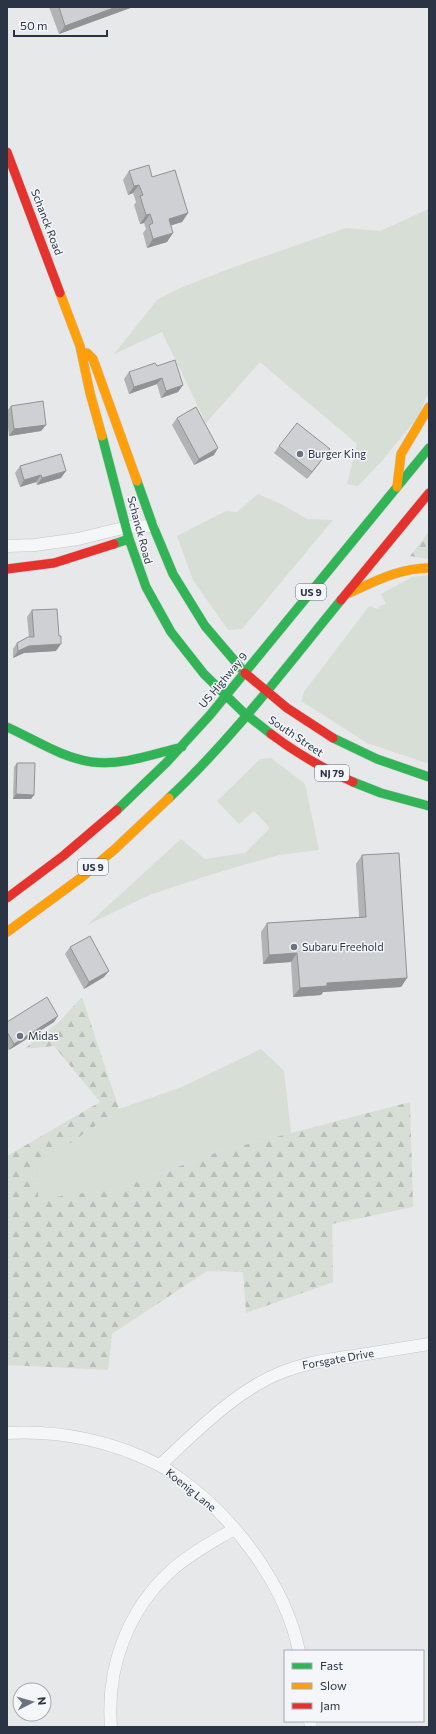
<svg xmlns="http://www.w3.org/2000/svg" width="436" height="1734" viewBox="0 0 436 1734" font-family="Commissioner,sans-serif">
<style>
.green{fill:#d6ded6}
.forest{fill:url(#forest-firs)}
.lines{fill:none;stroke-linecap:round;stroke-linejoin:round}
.street-casing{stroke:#c4c6c8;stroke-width:13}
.fast-casing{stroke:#c4c6c8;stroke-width:10}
.slow-casing{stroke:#c4c6c8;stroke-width:10}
.jam-casing{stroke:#c4c6c8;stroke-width:10}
.street{stroke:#f5f6f7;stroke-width:12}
.fast{stroke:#30b455;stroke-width:9}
.slow{stroke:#ff9f0a;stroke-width:9}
.jam{stroke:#e5322d;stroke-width:9}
.wall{fill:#b1b3b5}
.shaded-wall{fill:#909294}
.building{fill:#ced0d3;stroke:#909294}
.poi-dot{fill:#6c737f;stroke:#f4f6f9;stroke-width:1.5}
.labels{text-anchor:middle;stroke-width:3;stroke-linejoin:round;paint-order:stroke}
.shield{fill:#f4f6f9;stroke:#676e7b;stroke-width:1}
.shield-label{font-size:10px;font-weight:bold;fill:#2b3445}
.street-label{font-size:11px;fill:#2b3445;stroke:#f4f6f9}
.poi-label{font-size:11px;fill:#2b3445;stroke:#f4f6f9;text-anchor:start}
</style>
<defs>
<pattern id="forest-firs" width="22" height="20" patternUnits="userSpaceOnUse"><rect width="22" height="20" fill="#d6ded6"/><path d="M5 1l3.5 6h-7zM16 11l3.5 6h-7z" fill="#b8bfb9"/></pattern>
</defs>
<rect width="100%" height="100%" fill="#e6e8ea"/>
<path class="green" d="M 429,209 L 429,392 L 417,418 L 381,462 L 358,486 L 347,484 L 357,444 L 260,362 L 206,423 L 162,332 L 114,354 L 157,300 L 180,288 L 234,267 L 346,228 L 380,231 Z
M 258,494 L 281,504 L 307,519 L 333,520 L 242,629 L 228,630 L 193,580 L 177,536 L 226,511 L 237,512 Z
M 429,575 L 429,762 L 427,763 L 367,743 L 301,701 L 304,692 L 369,606 L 378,609 L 380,606 L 386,604 L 381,594 L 412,577 Z
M 271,758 L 305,784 L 319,850 L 279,855 L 216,873 L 149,895 L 87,925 L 181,839 L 205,859 L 245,853 L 270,828 L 254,811 L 239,824 L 217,801 L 260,759 Z
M 261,1049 L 284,1071 L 291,1133 L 218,1152 L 121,1188 L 39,1200 L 34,1169 L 119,1109 L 182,1087 Z"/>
<path class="forest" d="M 429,532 L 429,559 L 410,556 Z
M 82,997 L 119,1109 L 34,1169 L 39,1199 L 121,1188 L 218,1152 L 410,1102 L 413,1207 L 332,1224 L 333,1282 L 246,1313 L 243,1272 L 207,1271 L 112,1334 L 108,1370 L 7,1365 L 7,1156 L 100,1102 L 54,1046 L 24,1049 L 58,1023 Z"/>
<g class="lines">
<g class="street-casing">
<path id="street" d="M 7,546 L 35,545 L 78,539 L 127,527 L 153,526
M 7,1433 C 59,1430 113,1441 159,1465 C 166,1468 173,1474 179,1478 C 234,1517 285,1584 299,1651
M 160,1465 C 196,1432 234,1392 280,1373 C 304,1363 329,1359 354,1356 C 379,1352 404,1348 429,1344
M 310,1721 L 311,1727
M 111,1727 C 106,1667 128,1609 173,1569 C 191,1553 214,1541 234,1529"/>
</g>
<g class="fast-casing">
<path id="fast" d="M 102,436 L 129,539
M 137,481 L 153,526 L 173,574 L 205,626 L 245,673
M 114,544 L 129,539 L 146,587 L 171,632 L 204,674 L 243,712 L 271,734
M 7,727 C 34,739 62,758 92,762 C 122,766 153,754 182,747
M 333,738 L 377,759 L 429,777
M 353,782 L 381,793 L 429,806
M 169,798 C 233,738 286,667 341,600
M 117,810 L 166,763 L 210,715 L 429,448"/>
</g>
<g class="slow-casing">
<path id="slow" d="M 60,293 L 80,346 L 90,393 L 102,436
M 87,353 L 93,359 L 137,481
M 397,487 L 401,454 L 429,407
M 347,594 C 374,582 399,568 429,568
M 7,932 L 82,877 L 115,849 L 169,798"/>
</g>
<g class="jam-casing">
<path id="jam" d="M 7,152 L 60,293
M 7,569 L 54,563 L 114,544
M 341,600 L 429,493
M 245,673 L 287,708 L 333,738
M 271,734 C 296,753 324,769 353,782
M 7,898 L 63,856 L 117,810"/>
</g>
<use href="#street" class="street"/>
<use href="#fast" class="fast"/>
<use href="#slow" class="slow"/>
<use href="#jam" class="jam"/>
</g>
<path class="wall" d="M 49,7 L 133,7 L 59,34 Z
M 129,171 L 152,177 L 188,213 L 182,222 L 171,225 L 167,242 L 147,248 L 143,233 L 146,229 L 144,223 L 140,224 L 134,205 L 136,202 L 133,193 L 128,195 L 123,180 Z
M 157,366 L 183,385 L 178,392 L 161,398 L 157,384 L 129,394 L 124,379 L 129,372 Z
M 11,406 L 46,425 L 41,431 L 9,436 L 7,419 L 7,411 Z
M 177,418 L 214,455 L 194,465 L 172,425 Z
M 279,446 L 325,456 L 307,479 L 274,453 Z
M 20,466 L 61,478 L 37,485 L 36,482 L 20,487 L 15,473 Z
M 32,610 L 56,651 L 24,653 L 13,658 L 13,649 L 17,643 L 29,637 L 27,617 Z
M 17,763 L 34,795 L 31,799 L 13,799 L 14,767 Z
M 362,855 L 407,978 L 401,987 L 323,992 L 321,995 L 293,997 L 291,962 L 263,964 L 261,932 L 267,923 L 359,917 L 356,864 Z
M 70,947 L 104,977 L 84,989 L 65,954 Z
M 7,1022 L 54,1022 L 9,1050 L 7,1047 Z"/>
<path class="shaded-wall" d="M 116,7 L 133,7 L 59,34 L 65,26 Z
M 139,185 L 133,193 L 128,195 L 134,186 Z
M 188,213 L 182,222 L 163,228 L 169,219 Z
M 150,214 L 144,223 L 140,224 L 146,215 Z
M 173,233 L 167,242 L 147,248 L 153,239 Z
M 162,378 L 157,384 L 129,394 L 134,387 Z
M 183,385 L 178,392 L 161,398 L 166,391 Z
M 46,425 L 41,431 L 9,436 L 14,429 Z
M 218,448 L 214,455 L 194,465 L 199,459 Z
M 330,449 L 325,456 L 307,479 L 312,472 Z
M 66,471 L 61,478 L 37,485 L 42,478 Z
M 41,475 L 36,482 L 20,487 L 24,480 Z
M 61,644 L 56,651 L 24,653 L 13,658 L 18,651 L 29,646 Z
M 16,794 L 34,795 L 31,799 L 13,799 Z
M 297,953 L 291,962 L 263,964 L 269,955 Z
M 109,971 L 104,977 L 84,989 L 89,982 Z
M 407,978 L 401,987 L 323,992 L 321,995 L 293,997 L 300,988 L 327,983 Z
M 58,1016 L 54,1022 L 9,1050 L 14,1044 Z"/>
<path class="building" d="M 59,7 L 116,7 L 65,26 Z
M 149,165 L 152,177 L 175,170 L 188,213 L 169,219 L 173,233 L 153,239 L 149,225 L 153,223 L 150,214 L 146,215 L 140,196 L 143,195 L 139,185 L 134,186 L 129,171 Z
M 175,360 L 183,385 L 166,391 L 162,378 L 134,387 L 129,372 L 155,363 L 157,366 Z
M 43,401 L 46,425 L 14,429 L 11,406 Z
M 196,407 L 218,448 L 199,459 L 177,418 Z
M 297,423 L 330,449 L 312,472 L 279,446 Z
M 61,454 L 66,471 L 42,478 L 41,475 L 24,480 L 20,466 Z
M 57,609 L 59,636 L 61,636 L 61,644 L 29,646 L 18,651 L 17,643 L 28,637 L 34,637 L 32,610 Z
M 17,763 L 35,763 L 34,795 L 16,794 Z
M 399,853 L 407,978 L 327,983 L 327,986 L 300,988 L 297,953 L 269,955 L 267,923 L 366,917 L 362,855 Z
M 90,936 L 109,971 L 89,982 L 70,947 Z
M 47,997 L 58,1016 L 14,1044 L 7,1032 L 7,1022 Z"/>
<g class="poi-dot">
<circle cx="300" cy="454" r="4"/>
<circle cx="294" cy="947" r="4"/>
<circle cx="20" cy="1036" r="4"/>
</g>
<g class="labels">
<g class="shield">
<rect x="296" y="584" width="30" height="16" rx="3"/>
<rect x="315" y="765" width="34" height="16" rx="3"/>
<rect x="78" y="859" width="30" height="16" rx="3"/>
</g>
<g class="shield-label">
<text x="311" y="596">US 9</text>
<text x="332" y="777">NJ 79</text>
<text x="93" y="871">US 9</text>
</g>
<g class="street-label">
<text transform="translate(47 222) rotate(69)" y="4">Schanck Road</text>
<text transform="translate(140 530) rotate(75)" y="4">Schanck Road</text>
<text transform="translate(223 680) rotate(-50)" y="4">US Highway 9</text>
<text transform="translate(296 736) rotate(34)" y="4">South Street</text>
<text transform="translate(338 1359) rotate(-10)" y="4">Forsgate Drive</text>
<text transform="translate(191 1490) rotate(39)" y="4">Koenig Lane</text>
</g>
<g class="poi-label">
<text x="308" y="458">Burger King</text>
<text x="302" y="951">Subaru Freehold</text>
<text x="28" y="1040">Midas</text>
</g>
</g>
<rect width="436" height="1734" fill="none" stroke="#2b3445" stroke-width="16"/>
<rect x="284" y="1650" width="140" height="72" fill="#f4f6f9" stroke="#a4a8b1"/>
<rect x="292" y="1663" width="20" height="6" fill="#30b455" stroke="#a4a8b1"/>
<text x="320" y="1670" font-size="12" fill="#2b3445">Fast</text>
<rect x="292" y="1683" width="20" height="6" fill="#ff9f0a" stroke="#a4a8b1"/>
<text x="320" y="1690" font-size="12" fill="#2b3445">Slow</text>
<rect x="292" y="1703" width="20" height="6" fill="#e5322d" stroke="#a4a8b1"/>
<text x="320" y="1710" font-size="12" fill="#2b3445">Jam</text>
<g transform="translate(32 1702) rotate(84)"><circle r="19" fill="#f4f6f9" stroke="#a4a8b1"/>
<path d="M0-3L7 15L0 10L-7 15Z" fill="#6c737f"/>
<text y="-6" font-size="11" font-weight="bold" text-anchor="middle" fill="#2b3445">N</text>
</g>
<path d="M14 30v6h93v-6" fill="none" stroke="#2b3445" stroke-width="2"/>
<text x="20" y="30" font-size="12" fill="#2b3445" stroke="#f4f6f9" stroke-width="3" paint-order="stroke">50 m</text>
</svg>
